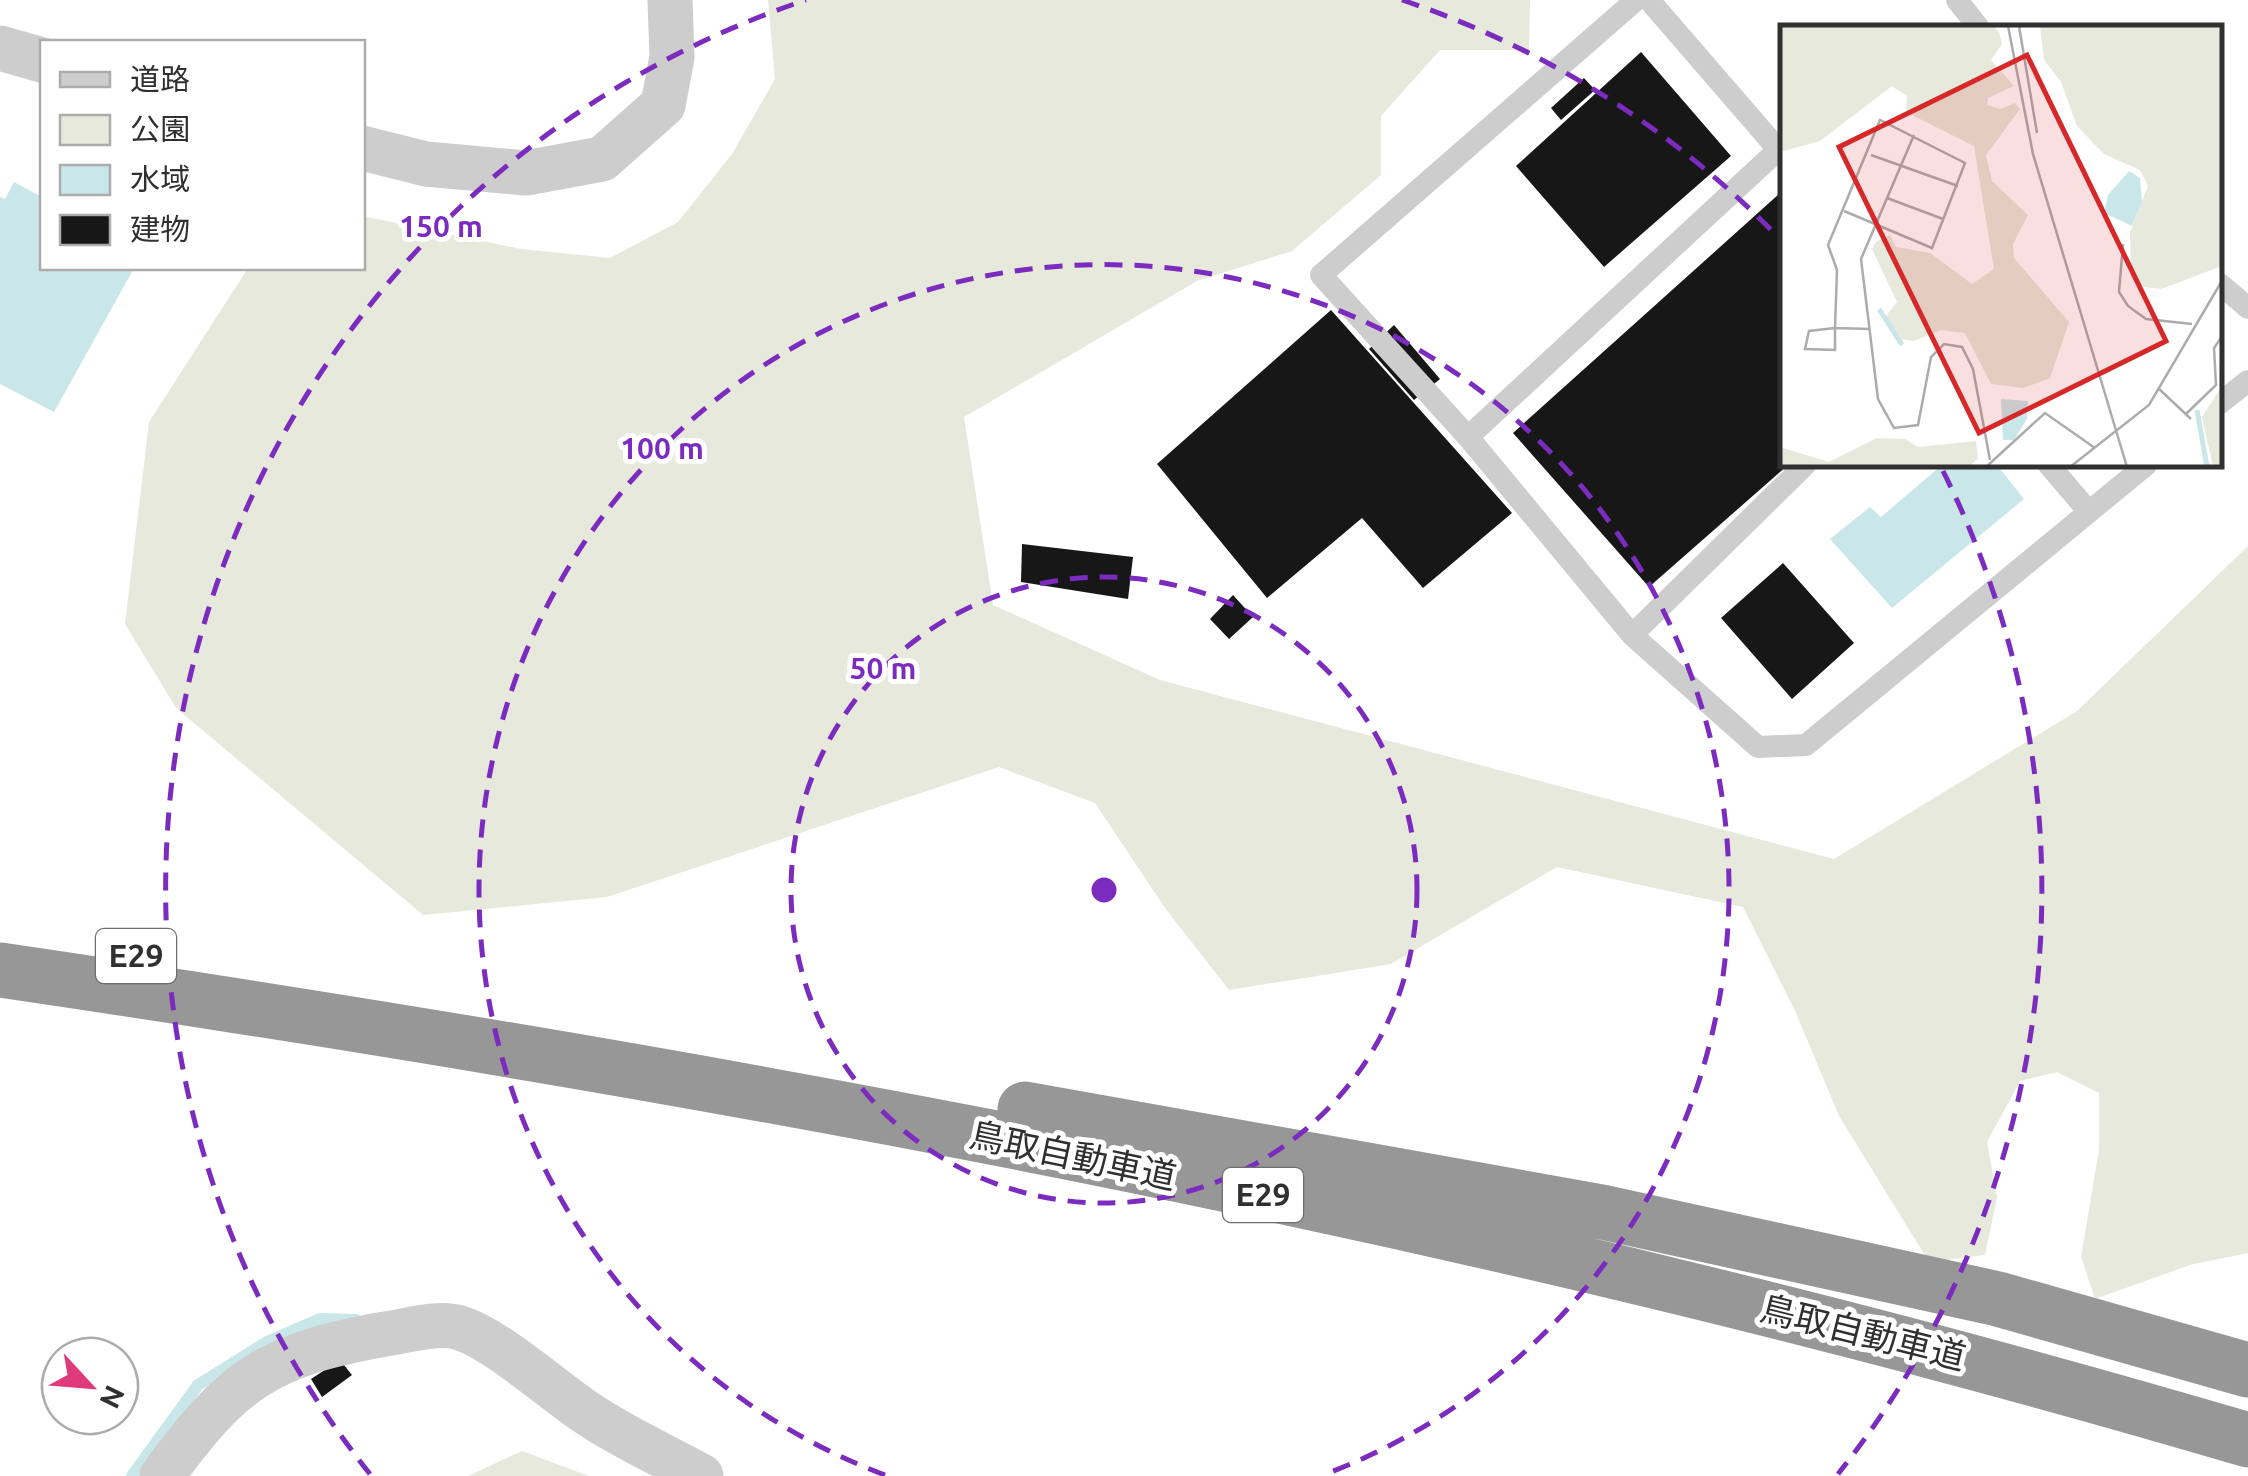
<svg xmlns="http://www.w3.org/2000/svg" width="2248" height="1476" viewBox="0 0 2248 1476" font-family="Ubuntu,'Noto Sans JP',sans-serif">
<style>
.green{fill:#e7e9dc}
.water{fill:#c9e7e9}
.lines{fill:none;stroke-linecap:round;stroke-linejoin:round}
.stream{stroke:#c9e7e9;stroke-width:12}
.building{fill:#171717}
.service{stroke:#cdcdcd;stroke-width:22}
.minor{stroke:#cdcdcd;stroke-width:45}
.motorway{stroke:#979797;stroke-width:55}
.ring{fill:none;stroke:#7b2cbf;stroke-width:5;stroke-dasharray:18 12}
.labels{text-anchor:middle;stroke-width:10;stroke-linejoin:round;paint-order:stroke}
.shield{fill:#fff;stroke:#6e6e6e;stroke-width:2.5}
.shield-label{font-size:32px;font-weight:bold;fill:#303030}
.street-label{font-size:35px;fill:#303030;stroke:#fff}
.inset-river{fill:none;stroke:#c9e7e9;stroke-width:5}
.inset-road{fill:none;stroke:#acacac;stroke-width:2.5}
.view{fill:#d62828;fill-opacity:0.15;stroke:#d62828;stroke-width:5}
.inset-edge{fill:none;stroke:#303030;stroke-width:5}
.centre{fill:#7b2cbf;stroke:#fff;stroke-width:5}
.ring-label{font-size:30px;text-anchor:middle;font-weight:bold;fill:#7b2cbf;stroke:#fff;stroke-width:10;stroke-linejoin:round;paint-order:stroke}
</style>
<rect width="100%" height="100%" fill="#fff"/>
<path class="green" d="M 768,0 L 1530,0 L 1529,50 L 1440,50 L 1381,116 L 1381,175 L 1292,251 L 1197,281 L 964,417 L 993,605 L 1160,680 L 1834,859 L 2077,711 L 2248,546 L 2248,1253 L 2190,1265 L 2095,1299 L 2081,1257 L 2099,1150 L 2099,1093 L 2057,1072 L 2020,1081 L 1987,1142 L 1997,1197 L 1985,1255 L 1929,1262 L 1839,1116 L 1796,1013 L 1743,907 L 1557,867 L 1391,964 L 1229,990 L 1165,908 L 1095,803 L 999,767 L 607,897 L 423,915 L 176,708 L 125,624 L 149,422 L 248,268 L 362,268 L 363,216 L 521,249 L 610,258 L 678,222 L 732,154 L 775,79 Z
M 522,1451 L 589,1476 L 468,1476 Z"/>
<path class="water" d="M 14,182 L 42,197 L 42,268 L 134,268 L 54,412 L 0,384 L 0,197 L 5,199 Z
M 1942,465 L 1997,465 L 2024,499 L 1892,608 L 1830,539 L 1870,507 L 1881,517 Z"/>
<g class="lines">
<path class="stream" d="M 132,1476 L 198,1385 L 267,1342 L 320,1319 L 356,1320"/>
</g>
<path class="building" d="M 1641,52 L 1731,156 L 1604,267 L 1516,166 Z
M 1584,78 L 1595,90 L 1561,120 L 1551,108 Z
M 1779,194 L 1783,199 L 1783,465 L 1788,465 L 1649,587 L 1513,433 Z
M 1331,310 L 1512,513 L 1423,588 L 1362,518 L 1267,598 L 1157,464 Z
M 1394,325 L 1440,379 L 1414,400 L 1369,349 Z
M 1022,544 L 1133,557 L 1128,599 L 1021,582 Z
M 1783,563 L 1854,643 L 1792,699 L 1721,618 Z
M 1233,595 L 1253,617 L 1229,639 L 1210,619 Z
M 340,1360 L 352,1375 L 322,1397 L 311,1379 Z"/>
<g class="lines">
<path class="service" d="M 1636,0 L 1321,275 L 1468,437 L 1632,635 L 1758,747 L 1806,745 L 2146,465
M 1649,0 L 1783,155
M 1957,0 L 1979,28
M 2220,284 L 2248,308
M 2220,403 L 2248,381
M 1468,437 L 1778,150
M 2049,465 L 2089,512
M 1632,635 L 1805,465"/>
<path class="minor" d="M 0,48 L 42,60
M 362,148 L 426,164 L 526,173 L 602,159 L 663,105 L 672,57 L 670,0
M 162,1476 C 232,1380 266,1355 385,1334 C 407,1331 439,1321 460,1328 C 496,1339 554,1391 587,1413 C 622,1437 663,1455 701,1476"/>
<path class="motorway" d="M 0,970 C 757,1081 1514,1223 2248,1440
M 1025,1109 L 1602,1212 L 1998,1299 L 2248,1370"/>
</g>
<g class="ring">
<circle cx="1104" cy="890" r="313"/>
<path d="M885 1475A625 625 0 1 1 1323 1475"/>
<path d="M370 1474A938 938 0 0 1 806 0M1402 0A938 938 0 0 1 1779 238M1943 471A938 938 0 0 1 1838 1474"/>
</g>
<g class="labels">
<g class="shield">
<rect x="96" y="929" width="80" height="54" rx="8"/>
<rect x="1223" y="1168" width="80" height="54" rx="8"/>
</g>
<g class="shield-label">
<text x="136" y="967">E29</text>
<text x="1263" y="1206">E29</text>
</g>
<g class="street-label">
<text transform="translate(1073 1156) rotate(12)" y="12">鳥取自動車道</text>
<text transform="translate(1863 1333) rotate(14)" y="12">鳥取自動車道</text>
</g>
</g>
<g transform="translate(1780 25)">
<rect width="442" height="442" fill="#fff"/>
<path d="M 0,1 L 214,1 L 219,7 L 222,19 L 211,35 L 234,61 L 208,73 L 207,80 L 220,84 L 235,78 L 240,84 L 206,130 L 212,156 L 248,190 L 233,219 L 234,233 L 289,297 L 270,353 L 243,363 L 211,359 L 185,308 L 161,305 L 134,316 L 120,314 L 106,291 L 117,277 L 92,224 L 96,217 L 110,210 L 116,222 L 150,228 L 192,259 L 214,244 L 194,121 L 126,87 L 127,71 L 112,61 L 40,116 L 0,127 ZM 260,1 L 442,1 L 442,241 L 381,264 L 364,262 L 351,252 L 350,207 L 368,161 L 360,145 L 324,129 L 297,101 L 281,57 L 264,35 ZM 442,361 L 442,442 L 433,442 L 422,392 ZM 97,413 L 125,414 L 138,422 L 196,416 L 198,434 L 187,442 L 0,442 L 0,422 L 49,437 Z" fill="#e7e9dc"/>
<path d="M 349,146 L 360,153 L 362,177 L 352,201 L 324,188 L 328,170 ZM 221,374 L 248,376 L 247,394 L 234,415 L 223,415 Z" fill="#c9e7e9"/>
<path class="inset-river" d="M 99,284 L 122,320M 417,385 L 427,442"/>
<path class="inset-road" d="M 228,1 L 253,129 L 347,442M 239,1 L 257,108M 134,110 L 81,234 L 98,374 L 114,403 L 138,400 L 151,332 L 164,319 L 182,322 L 193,344 L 210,435M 91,130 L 178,161M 107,173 L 163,194M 64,186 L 152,223 L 185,138 L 100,95 L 48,220 L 57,245 L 55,303 L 55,325 L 25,324 L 29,306 L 55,303 L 90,304M 343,219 L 339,267 L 348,281 L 366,294 L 412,299M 378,363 L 411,394M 406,389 L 436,360 L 434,323 L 443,310M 206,442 L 265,388 L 315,423M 290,442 L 369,380 L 443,254"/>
<path class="view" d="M 247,30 L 386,316 L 199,408 L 59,122 Z"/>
<rect width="442" height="442" class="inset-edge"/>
</g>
<circle cx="1104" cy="890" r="15" class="centre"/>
<g class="ring-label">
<text x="441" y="237">150 m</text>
<text x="662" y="459">100 m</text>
<text x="883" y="679">50 m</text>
</g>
<rect x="40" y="40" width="325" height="230" fill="#ffffff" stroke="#acacac" stroke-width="2.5"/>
<rect x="60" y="72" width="50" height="15" fill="#cdcdcd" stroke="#acacac" stroke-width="2.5"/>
<text x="130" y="90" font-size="30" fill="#303030">道路</text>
<rect x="60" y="115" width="50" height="30" fill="#e7e9dc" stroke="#acacac" stroke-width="2.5"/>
<text x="130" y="140" font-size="30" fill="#303030">公園</text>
<rect x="60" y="165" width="50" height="30" fill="#c9e7e9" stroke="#acacac" stroke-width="2.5"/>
<text x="130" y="190" font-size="30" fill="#303030">水域</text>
<rect x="60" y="215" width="50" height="30" fill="#171717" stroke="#acacac" stroke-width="2.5"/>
<text x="130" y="240" font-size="30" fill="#303030">建物</text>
<g transform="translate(90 1386) rotate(116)"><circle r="48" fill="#ffffff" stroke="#acacac" stroke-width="2.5"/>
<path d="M0-8L18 38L0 25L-18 38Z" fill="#df3a7c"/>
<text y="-15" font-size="28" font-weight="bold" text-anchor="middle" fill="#303030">N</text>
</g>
</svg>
